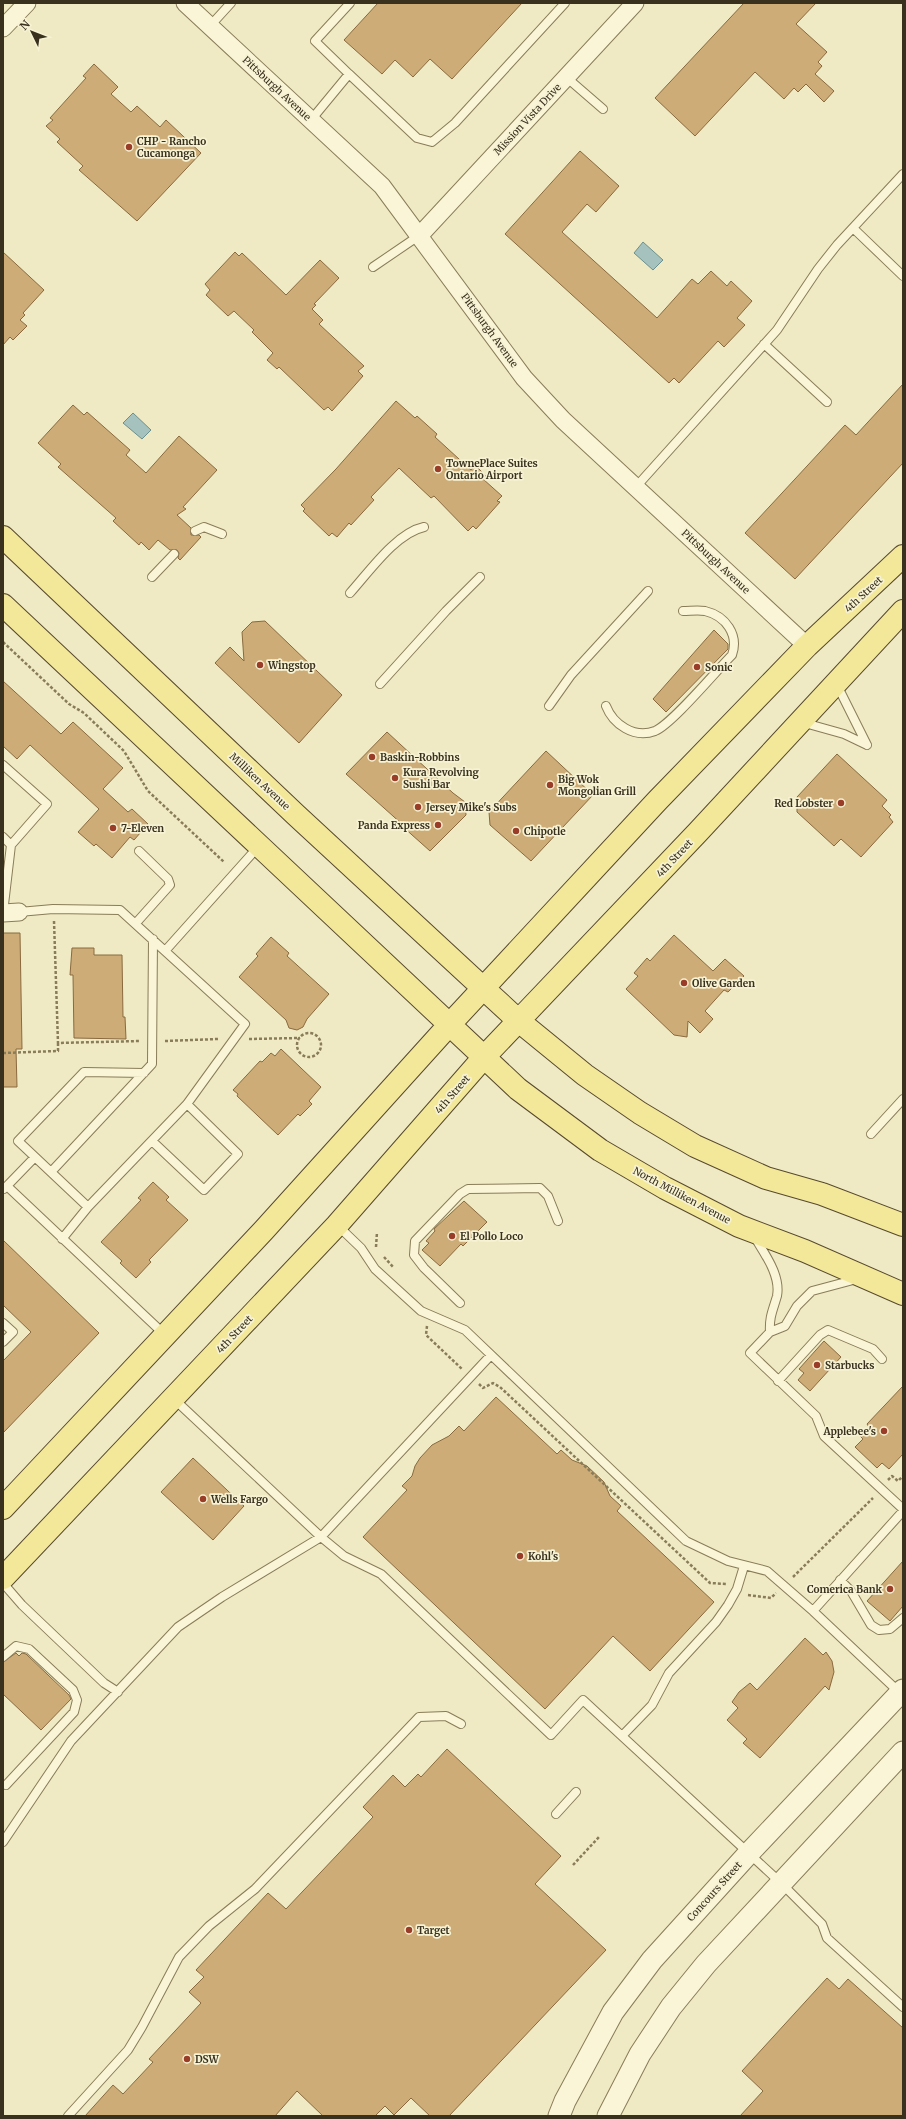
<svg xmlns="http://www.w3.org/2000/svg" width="906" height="2119" viewBox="0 0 906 2119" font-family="Merriweather,serif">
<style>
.water{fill:#a5c2be;stroke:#6c908e}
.building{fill:#ceac78;stroke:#896a3f}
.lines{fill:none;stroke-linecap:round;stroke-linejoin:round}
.service-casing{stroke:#897c59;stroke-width:10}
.minor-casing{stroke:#897c59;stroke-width:19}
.tertiary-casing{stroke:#897c59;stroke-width:23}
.primary-casing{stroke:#57492e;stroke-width:24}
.path{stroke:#897c59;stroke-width:2.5;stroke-dasharray:3 2;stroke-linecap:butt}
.service{stroke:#f9f5d6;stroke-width:8}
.minor{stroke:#f9f5d6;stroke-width:17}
.tertiary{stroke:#f9f5d6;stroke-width:21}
.primary{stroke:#f3e89a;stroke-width:22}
.poi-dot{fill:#9a3d28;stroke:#f6f2d3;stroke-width:1.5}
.labels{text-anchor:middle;stroke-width:3.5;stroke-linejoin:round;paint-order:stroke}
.street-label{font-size:10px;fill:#39301e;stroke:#f6f2d3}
.poi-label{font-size:10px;font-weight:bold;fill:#39301e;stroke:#f6f2d3;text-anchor:start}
</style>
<rect width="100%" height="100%" fill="#efeac3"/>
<path class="water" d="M 643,242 L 663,260 L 653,270 L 634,253 Z
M 133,413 L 151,430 L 142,439 L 123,423 Z"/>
<path class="building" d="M 378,3 L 522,3 L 452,79 L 430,59 L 413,77 L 395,60 L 382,74 L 344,40 Z
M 744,3 L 816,3 L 796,24 L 827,52 L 818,62 L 822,66 L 815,74 L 834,91 L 824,102 L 806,84 L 798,92 L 794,88 L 784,99 L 755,72 L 695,136 L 655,98 Z
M 94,64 L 118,87 L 111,94 L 131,112 L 137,106 L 160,127 L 166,120 L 201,153 L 137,221 L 79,170 L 83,166 L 57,142 L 60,139 L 46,126 L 53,120 L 50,118 L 86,78 L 83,76 Z
M 580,151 L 619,186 L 596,212 L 587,204 L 562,232 L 657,318 L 692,279 L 698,284 L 711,271 L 727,286 L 731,281 L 752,301 L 737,318 L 745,325 L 724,347 L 718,341 L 679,383 L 674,378 L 669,383 L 505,234 Z
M 3,252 L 44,290 L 23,313 L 25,315 L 20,320 L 27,326 L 13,340 L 10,337 L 3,345 Z
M 235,252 L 239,256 L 242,253 L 286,295 L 320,260 L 339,278 L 314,304 L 316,305 L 312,309 L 323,320 L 319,324 L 364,366 L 358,371 L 363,376 L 332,411 L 328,407 L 324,410 L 279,367 L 277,369 L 267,360 L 273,353 L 252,332 L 254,330 L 234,311 L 228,316 L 206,295 L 210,290 L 205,284 Z
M 903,384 L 903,463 L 795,579 L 745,533 L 845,425 L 856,435 Z
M 396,401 L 415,418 L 417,416 L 437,434 L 435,437 L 471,470 L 475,465 L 486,476 L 483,479 L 502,496 L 497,501 L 500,502 L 476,529 L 473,526 L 468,531 L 434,496 L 431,498 L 399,468 L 371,497 L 374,500 L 351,525 L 349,523 L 337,537 L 332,533 L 329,536 L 303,511 L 305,509 L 301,505 L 336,469 Z
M 73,405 L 84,415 L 87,412 L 130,450 L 126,455 L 146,473 L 179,436 L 217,470 L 183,507 L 186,509 L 177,515 L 191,528 L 191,535 L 199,535 L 201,537 L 180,560 L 178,558 L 179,553 L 177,550 L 170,550 L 158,540 L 149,550 L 141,542 L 139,545 L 113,521 L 116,518 L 58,467 L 61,464 L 38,443 Z
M 265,621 L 342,695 L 299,743 L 215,663 L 230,647 L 244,661 L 242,632 L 252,622 Z
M 714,630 L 728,644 L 728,649 L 666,712 L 653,699 Z
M 3,681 L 61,734 L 73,722 L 123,768 L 103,789 L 128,812 L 132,809 L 148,824 L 134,840 L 130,837 L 112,858 L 96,844 L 94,846 L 78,832 L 99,809 L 30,745 L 17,759 L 3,746 Z
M 387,732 L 453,793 L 465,802 L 466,815 L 430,851 L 402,826 L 403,825 L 346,774 Z
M 546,751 L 593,795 L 531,861 L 490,825 L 489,812 Z
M 837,754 L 887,800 L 882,806 L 891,815 L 889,817 L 893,822 L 861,857 L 841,839 L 834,846 L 797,812 L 797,797 Z
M 3,933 L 20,933 L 22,1049 L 16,1049 L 17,1087 L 3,1087 Z
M 674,935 L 713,971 L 725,959 L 744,976 L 728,992 L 724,990 L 705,1011 L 713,1019 L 700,1033 L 688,1021 L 687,1037 L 674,1035 L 626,989 L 638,976 L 634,973 L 647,958 L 650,961 Z
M 271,937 L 289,953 L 287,956 L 329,994 L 307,1019 L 303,1027 L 297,1030 L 289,1028 L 286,1020 L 239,977 L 258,956 L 256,954 Z
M 72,948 L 94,948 L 94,955 L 122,955 L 123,1017 L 125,1017 L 126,1039 L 74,1038 L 73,975 L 70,975 Z
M 281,1049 L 321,1087 L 309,1101 L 312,1104 L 300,1116 L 298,1114 L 278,1135 L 237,1096 L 238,1094 L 233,1090 L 260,1061 L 262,1062 L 271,1053 L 275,1056 Z
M 153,1182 L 169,1197 L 166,1200 L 188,1220 L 149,1260 L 151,1262 L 136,1278 L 120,1263 L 122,1261 L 101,1242 L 141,1200 L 138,1198 Z
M 464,1201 L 487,1222 L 463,1246 L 461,1244 L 440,1266 L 422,1250 L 429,1243 L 426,1241 L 435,1231 L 434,1229 Z
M 3,1240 L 99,1333 L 3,1433 L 3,1361 L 31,1332 L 3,1305 Z
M 824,1341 L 841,1357 L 810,1391 L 798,1380 L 804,1373 L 799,1369 Z
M 903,1386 L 903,1454 L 889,1469 L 882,1463 L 877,1468 L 855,1447 L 863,1439 L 860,1436 L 869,1427 L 867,1424 Z
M 496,1397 L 557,1454 L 561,1450 L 572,1460 L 587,1466 L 604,1482 L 610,1496 L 621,1506 L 617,1511 L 714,1602 L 650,1671 L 613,1636 L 545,1709 L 363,1537 L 407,1490 L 402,1486 L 412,1476 L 415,1466 L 420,1458 L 432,1445 L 449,1436 L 459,1426 L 464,1431 Z
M 193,1458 L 244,1506 L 213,1540 L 161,1492 Z
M 903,1561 L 903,1606 L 890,1621 L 867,1601 Z
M 805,1638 L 823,1655 L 826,1652 L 832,1661 L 834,1672 L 829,1690 L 825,1686 L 760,1758 L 743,1743 L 747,1739 L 727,1720 L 738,1708 L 732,1702 L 739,1692 L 750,1683 L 757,1690 Z
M 16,1653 L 19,1656 L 22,1653 L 26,1654 L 69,1695 L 71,1699 L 41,1730 L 3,1694 L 3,1662 Z
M 447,1749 L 561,1856 L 535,1884 L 606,1950 L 449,2116 L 430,2116 L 411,2098 L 394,2115 L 385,2106 L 375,2116 L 323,2116 L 297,2091 L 275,2116 L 85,2116 L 113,2085 L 123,2094 L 153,2062 L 149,2059 L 201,2003 L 189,1992 L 204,1977 L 196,1970 L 268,1893 L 286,1909 L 373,1817 L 363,1807 L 393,1775 L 405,1787 L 418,1774 L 421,1777 Z
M 827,1978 L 839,1989 L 848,1979 L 903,2028 L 903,2116 L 740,2116 L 763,2091 L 742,2071 Z"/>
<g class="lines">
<g class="service-casing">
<path id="service" d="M 210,26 L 231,3
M 349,74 L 417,138 L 432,142 L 455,123 L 565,3
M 566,77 L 603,109
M 311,120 L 349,74 L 315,41 L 350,3
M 853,228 L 903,276
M 373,267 L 420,235
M 764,344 L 827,402
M 635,488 L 777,330 L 818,269 L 837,245 L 903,174
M 195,531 L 204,527 L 222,534
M 152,577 L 174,554
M 350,593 C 369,572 396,533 424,527
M 380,684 L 446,611 L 480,577
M 837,685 L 867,745
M 549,706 L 571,675 L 648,591
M 606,706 C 613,724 634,739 655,731 C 672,724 716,671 732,655 C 739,635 726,616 705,611 C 698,610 690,611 683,611
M 801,722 L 844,734 L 867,745
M 3,765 L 47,804 L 11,845 L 3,913
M 3,837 L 11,845
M 19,912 L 53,909 L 120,910 L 245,1024 L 187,1104 L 88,1207 L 62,1239
M 136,923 L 170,885 L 168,879 L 139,851
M 165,951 L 258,847
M 871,1134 L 903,1099
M 152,1141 L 204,1190 L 238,1154 L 187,1104
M 51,1172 L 152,1064 L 153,939
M 7,1186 L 165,1335
M 4,1189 L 35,1157
M 88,1207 L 18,1141 L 84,1072 L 144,1073
M 337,1225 L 361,1248 L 375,1269 L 421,1311 L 465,1330 L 686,1541 L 728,1561 L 767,1571 L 813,1611 L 900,1693
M 754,1236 C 764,1253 781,1275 777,1296 C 773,1310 769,1317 770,1332
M 857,1279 L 812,1291 L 797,1306 L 785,1326 L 770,1332 L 750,1353 L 816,1416 L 824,1436 L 903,1509
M 460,1303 L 424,1268 L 414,1255 L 415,1241 L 460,1194 L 468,1189 L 540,1188 L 548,1196 L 558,1221
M 3,1323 L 13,1332 L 3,1342
M 778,1381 L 820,1335 L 828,1330 L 873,1349 L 882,1359
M 174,1399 L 321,1537 L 344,1556 L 381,1574 L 551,1735 L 583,1700 L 782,1884 L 822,1924 L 827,1938 L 903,2007
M 840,1580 L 851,1591 L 871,1625 L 879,1630 L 890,1629 L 903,1618
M 3,1583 L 22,1605 L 104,1683 L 118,1692
M 813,1611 L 903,1511
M 3,1657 L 16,1646 L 29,1649 L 73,1690 L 77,1700 L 74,1712 L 6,1785
M 622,1736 L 652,1705 L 669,1673 L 716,1622 L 728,1605 L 737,1589 L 744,1566
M 556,1814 L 576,1792
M 3,1842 L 71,1741 L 178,1627 L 222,1597 L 321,1537 L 491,1355
M 68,2116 L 128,2050 L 142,2027 L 179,1957 L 209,1926 L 255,1889 L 419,1717 L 446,1716 L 461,1724"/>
</g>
<g class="minor-casing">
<path id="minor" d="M 185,3 L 382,186 L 524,378 L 563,420 L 807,646
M 3,28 L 27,3
M 420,235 L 635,3
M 3,913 L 19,912"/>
</g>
<g class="tertiary-casing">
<path id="tertiary" d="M 559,2116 L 565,2101 L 613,2012 L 652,1960 L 749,1853 L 903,1690
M 608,2116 L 640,2054 L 671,2007 L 706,1964 L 903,1752"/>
</g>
<g class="primary-casing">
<path id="primary" d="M 3,537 L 296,815 L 483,988 L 520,1022 L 585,1075 L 640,1113 L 695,1146 L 766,1178 L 822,1194 L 903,1225
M 3,605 L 518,1089 L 600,1150 L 665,1188 L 739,1226 L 805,1251 L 903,1294
M 3,1508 L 264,1230 L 450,1024 L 657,801 L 807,646 L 903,556
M 3,1578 L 337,1225 L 485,1056 L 698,832 L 903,611"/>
</g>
<path class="path" d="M 3,642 L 69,704 L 84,713 L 124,751 L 148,791 L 224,862
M 54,921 L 58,1043 L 140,1041
M297 1045a12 12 0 1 1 24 0a12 12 0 1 1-24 0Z
M 249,1039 L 300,1038
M 165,1041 L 218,1039
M 3,1053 L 58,1051 L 58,1043
M 376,1247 L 377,1232
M 384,1257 L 394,1268
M 427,1326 L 426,1335 L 462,1369
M 479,1384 L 483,1388 L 493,1383 L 500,1387 L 710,1583 L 727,1584
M 888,1480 L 892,1476 L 898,1481 L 903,1476
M 793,1577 L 873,1498
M 748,1595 L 771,1598 L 776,1593
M 573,1865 L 599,1837"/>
<use href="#service" class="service"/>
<use href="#minor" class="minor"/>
<use href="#tertiary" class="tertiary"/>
<use href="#primary" class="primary"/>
</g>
<g class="poi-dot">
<circle cx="129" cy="147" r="4"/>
<circle cx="438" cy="469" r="4"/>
<circle cx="260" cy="665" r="4"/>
<circle cx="697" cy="667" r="4"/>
<circle cx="372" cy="757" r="4"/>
<circle cx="395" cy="778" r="4"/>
<circle cx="550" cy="785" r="4"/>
<circle cx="841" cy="803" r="4"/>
<circle cx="418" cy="807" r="4"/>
<circle cx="438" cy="825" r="4"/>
<circle cx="113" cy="828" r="4"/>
<circle cx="516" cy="831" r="4"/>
<circle cx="684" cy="983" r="4"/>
<circle cx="452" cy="1236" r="4"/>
<circle cx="817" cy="1365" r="4"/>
<circle cx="884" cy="1431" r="4"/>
<circle cx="203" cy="1499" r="4"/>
<circle cx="520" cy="1556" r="4"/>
<circle cx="890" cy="1589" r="4"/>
<circle cx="409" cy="1930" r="4"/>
<circle cx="187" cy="2059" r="4"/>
</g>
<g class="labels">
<g class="street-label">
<text transform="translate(277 88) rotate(43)" y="4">Pittsburgh Avenue</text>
<text transform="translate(527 119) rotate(-47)" y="4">Mission Vista Drive</text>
<text transform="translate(490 330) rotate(54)" y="4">Pittsburgh Avenue</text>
<text transform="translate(716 561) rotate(43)" y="4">Pittsburgh Avenue</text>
<text transform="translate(863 594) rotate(-43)" y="4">4th Street</text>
<text transform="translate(260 781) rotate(43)" y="4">Milliken Avenue</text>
<text transform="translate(674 858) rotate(-47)" y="4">4th Street</text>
<text transform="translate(452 1094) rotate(-49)" y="4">4th Street</text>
<text transform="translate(682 1195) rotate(28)" y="4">North Milliken Avenue</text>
<text transform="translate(234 1334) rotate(-47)" y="4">4th Street</text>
<text transform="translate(714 1891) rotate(-48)" y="4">Concours Street</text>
</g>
<g class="poi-label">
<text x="137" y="145">CHP - Rancho<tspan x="137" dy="12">Cucamonga</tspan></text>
<text x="446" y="467">TownePlace Suites<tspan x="446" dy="12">Ontario Airport</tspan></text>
<text x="268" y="669">Wingstop</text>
<text x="705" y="671">Sonic</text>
<text x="380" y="761">Baskin-Robbins</text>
<text x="403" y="776">Kura Revolving<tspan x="403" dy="12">Sushi Bar</tspan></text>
<text x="558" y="783">Big Wok<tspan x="558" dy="12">Mongolian Grill</tspan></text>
<text x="833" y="807" text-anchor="end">Red Lobster</text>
<text x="426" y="811">Jersey Mike's Subs</text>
<text x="430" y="829" text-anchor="end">Panda Express</text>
<text x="121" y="832">7-Eleven</text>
<text x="524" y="835">Chipotle</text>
<text x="692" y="987">Olive Garden</text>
<text x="460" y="1240">El Pollo Loco</text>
<text x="825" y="1369">Starbucks</text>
<text x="876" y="1435" text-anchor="end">Applebee's</text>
<text x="211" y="1503">Wells Fargo</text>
<text x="528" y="1560">Kohl's</text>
<text x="882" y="1593" text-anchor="end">Comerica Bank</text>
<text x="417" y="1934">Target</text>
<text x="195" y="2063">DSW</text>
</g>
</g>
<rect width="906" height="2119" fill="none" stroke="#39301e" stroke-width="8"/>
<g transform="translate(32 32) rotate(313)" stroke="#f6f2d3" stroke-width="3" paint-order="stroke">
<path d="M0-3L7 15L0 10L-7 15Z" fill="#39301e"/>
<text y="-6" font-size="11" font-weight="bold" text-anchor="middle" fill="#39301e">N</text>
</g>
</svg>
